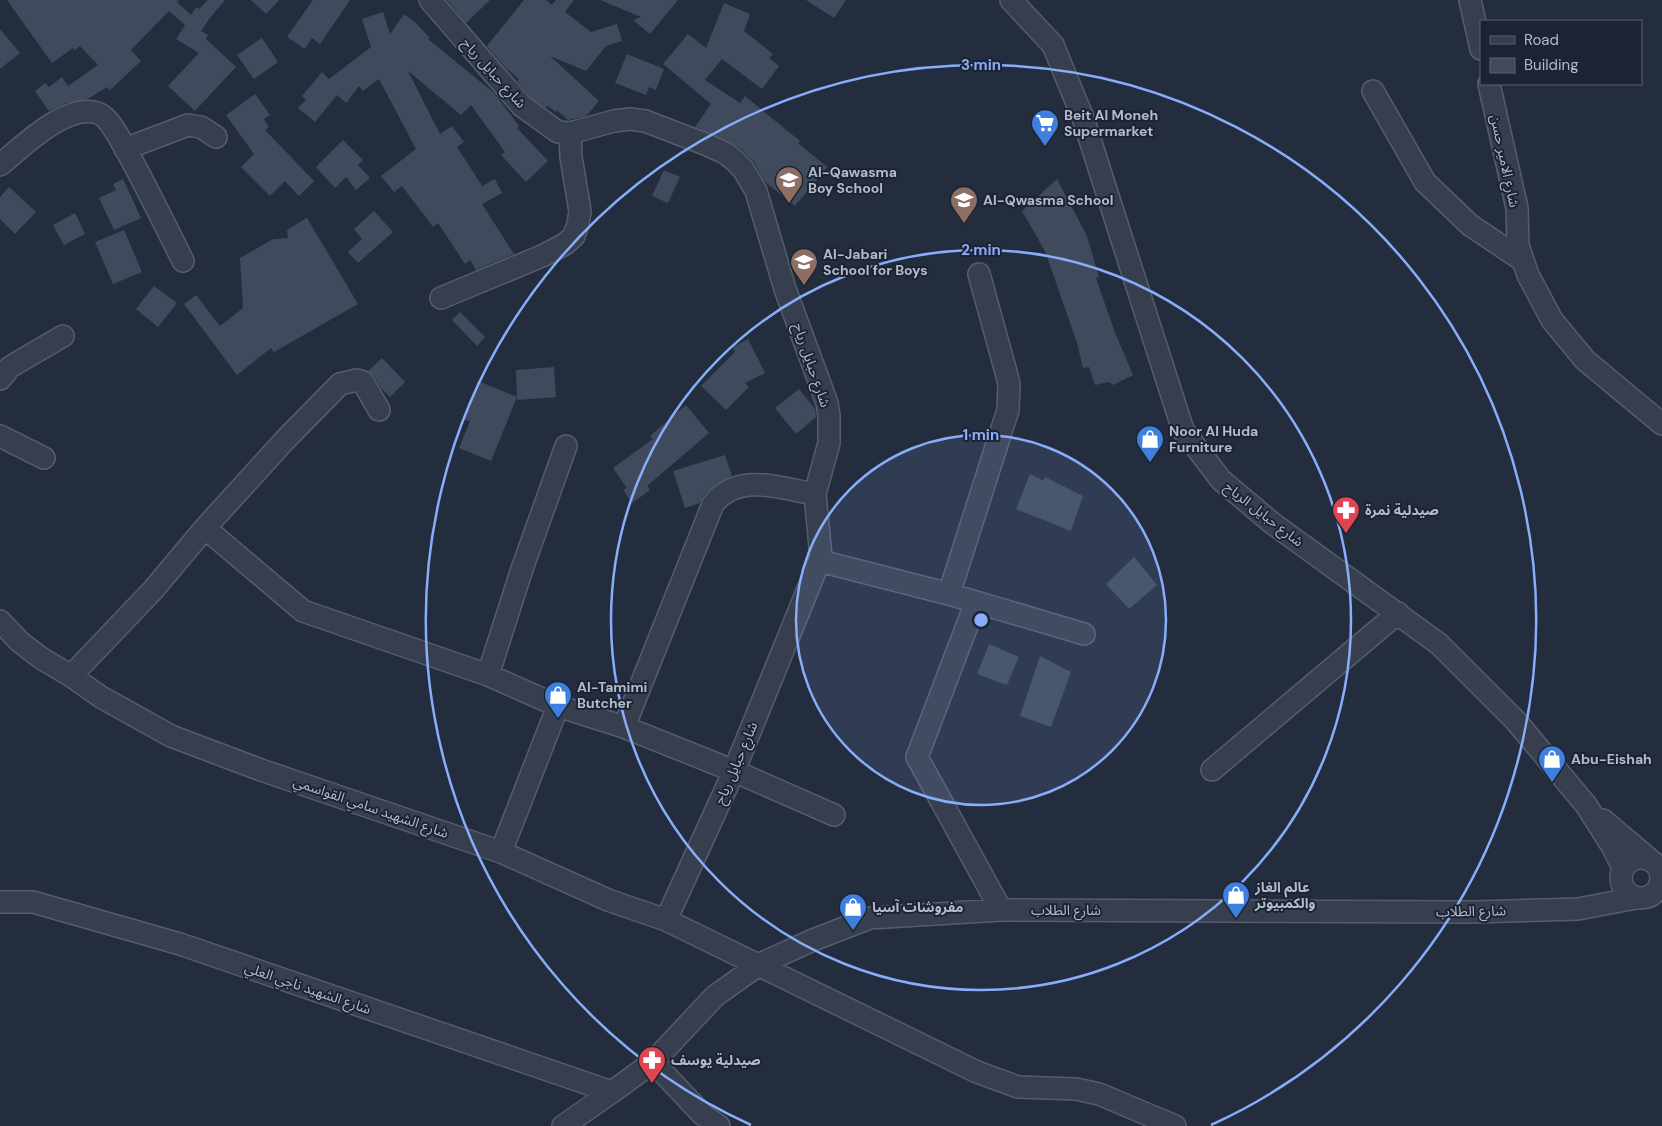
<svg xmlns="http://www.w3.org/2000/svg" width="1662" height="1126" viewBox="0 0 1662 1126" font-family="'DM Sans','Noto Sans Arabic',sans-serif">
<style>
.building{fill:#3f4b5d}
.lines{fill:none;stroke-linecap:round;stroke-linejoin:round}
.minor-casing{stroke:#555d6c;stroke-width:24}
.minor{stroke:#373f4e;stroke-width:21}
.ring{fill:none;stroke:#88adfa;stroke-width:2.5}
.labels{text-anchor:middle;stroke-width:4;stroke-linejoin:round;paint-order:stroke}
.street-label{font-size:14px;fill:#b3bac9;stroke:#1c2433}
.poi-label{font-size:14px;font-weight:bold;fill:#b3bac9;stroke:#1c2433;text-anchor:start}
.centre{fill:#88adfa;stroke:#1c2433;stroke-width:2.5}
.ring-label{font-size:15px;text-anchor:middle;font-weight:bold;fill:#88adfa;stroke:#1c2433;stroke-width:4;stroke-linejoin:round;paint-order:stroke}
</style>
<rect width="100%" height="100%" fill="#232d3e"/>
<path class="building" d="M 7,0 L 179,0 L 177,2 L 191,15 L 196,7 L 199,9 L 208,0 L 225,0 L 210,18 L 201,31 L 208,35 L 206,39 L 236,67 L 195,111 L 168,86 L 199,53 L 176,39 L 185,25 L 169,11 L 131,50 L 141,61 L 110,90 L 107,87 L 88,99 L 66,103 L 49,111 L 35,91 L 45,83 L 49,87 L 62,77 L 68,86 L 98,65 L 80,46 L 75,50 L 73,48 L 52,63 Z
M 251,0 L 279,0 L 266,14 Z
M 313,0 L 350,0 L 320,44 L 312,38 L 305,49 L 287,37 Z
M 447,0 L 490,0 L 466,23 Z
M 524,0 L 546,0 L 552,5 L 556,0 L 574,0 L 565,12 L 591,32 L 617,24 L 622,41 L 606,46 L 586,71 L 550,56 L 599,101 L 586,116 L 568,120 L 557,110 L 556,112 L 548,106 L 546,108 L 530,97 L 517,81 L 519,79 L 506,68 L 487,46 Z
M 600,0 L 678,0 L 650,34 L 633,20 L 641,17 Z
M 806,0 L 846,0 L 834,18 Z
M 724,3 L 750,14 L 744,31 L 773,54 L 769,58 L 779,66 L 762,89 L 722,59 L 705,80 L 740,103 L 745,96 L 800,141 L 798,143 L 827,167 L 795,206 L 764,181 L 754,162 L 742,150 L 730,142 L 695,127 L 711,104 L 663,64 L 688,34 L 706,48 Z
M 383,12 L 390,34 L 404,14 L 415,22 L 430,38 L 428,39 L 494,93 L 519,126 L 517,128 L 548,161 L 526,182 L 501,155 L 505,152 L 471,105 L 461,115 L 408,71 L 440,134 L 452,126 L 464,142 L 457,147 L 482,186 L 495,179 L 502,193 L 482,204 L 514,254 L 476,270 L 470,260 L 465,264 L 438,223 L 433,227 L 402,186 L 394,192 L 381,176 L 416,149 L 379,79 L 363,91 L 359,86 L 346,103 L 337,95 L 315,122 L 298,108 L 306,100 L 302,96 L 322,72 L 329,79 L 371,47 L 362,19 Z
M 0,29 L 20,53 L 0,69 Z
M 262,38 L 278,62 L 254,79 L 237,55 Z
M 627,54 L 664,69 L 656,90 L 649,87 L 646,95 L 615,83 Z
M 255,94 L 270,115 L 264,119 L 269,127 L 265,130 L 314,181 L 299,196 L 285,181 L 270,196 L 241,167 L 254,154 L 226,115 Z
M 343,140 L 363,160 L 358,165 L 370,178 L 356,190 L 346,177 L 335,188 L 316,167 Z
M 664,170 L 680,177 L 668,203 L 652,196 Z
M 123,179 L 141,218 L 114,230 L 99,198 L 116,190 L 113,184 Z
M 1057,179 L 1087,236 L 1099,277 L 1096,278 L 1114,330 L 1133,375 L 1113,385 L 1109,382 L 1095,385 L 1089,367 L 1083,368 L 1077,343 L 1045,251 L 1022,211 Z
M 9,187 L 36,212 L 15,234 L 0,219 L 0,197 Z
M 374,211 L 393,232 L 358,263 L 348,252 L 362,239 L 354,229 Z
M 75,213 L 85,234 L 64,245 L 53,225 Z
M 307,218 L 358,304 L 274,352 L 271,348 L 237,375 L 184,304 L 196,295 L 220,326 L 243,308 L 240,258 L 273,239 L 288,238 L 287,230 Z
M 124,230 L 142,272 L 113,284 L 95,242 Z
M 154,286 L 177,303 L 158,327 L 136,309 Z
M 460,312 L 485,337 L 477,346 L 452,320 Z
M 748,339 L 765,373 L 745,383 L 749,387 L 726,410 L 701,386 L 735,352 L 733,347 Z
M 382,358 L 405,382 L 390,397 L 381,388 L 374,376 L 368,371 Z
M 554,367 L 556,397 L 517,400 L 516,370 Z
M 478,381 L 517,397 L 491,461 L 459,448 L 470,421 L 463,419 Z
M 799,389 L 815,409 L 816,417 L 796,434 L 775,408 Z
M 686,405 L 709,433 L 647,486 L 650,490 L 632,503 L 623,490 L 627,488 L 613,468 L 653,439 L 650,436 Z
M 725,455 L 732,476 L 715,485 L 704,495 L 700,503 L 685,508 L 673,471 Z
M 1030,474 L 1044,481 L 1045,477 L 1083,496 L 1071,531 L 1016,509 Z
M 1134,557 L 1157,585 L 1129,609 L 1106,584 Z
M 989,644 L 1019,657 L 1007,685 L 977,674 Z
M 1040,656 L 1071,672 L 1051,727 L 1020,716 Z"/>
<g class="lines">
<g class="minor-casing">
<path id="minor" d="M 430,0 L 522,106 L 558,132 L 570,133 L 614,121 L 630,119 L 645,121 L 705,144 L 725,153 L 734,160 L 743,169 L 756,191 L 785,289 L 827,403 L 829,416 L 829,443 L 815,494 L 821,557 L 734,771 L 666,920
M 1011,0 L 1053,45 L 1083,118 L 1183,430 L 1221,480 L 1272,523 L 1439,644 L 1515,720 L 1586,805 L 1612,846 L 1623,868
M 1470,0 L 1481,49
M 1489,84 L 1517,208 L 1518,245 L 1528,275 L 1552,320 L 1585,360 L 1662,424
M 1373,91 L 1425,182 L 1470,225 L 1522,260
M 125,149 L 188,125 L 201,127 L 216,137
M 0,165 C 22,147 63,106 94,112 C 100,113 105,117 109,122 C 117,132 123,145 129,155 C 148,190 165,225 183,261
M 441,298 L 542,256 L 565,244 L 574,236 L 578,224 L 580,211 L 571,157 L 570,133
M 0,379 L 10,367 L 63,336
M 0,436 L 44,458
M 205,528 L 303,611 L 488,675 L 558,706 L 624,727 L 734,771 L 834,815
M 820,561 L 949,594 L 1084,634
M 949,594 L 1008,410 L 1009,384 L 1006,372 L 979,274
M 976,602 L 917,757 L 1001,910
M 0,621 L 20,642 L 41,658 L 71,676 L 101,697 L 171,736 L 261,770 L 501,852 L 608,900 L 666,920 L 977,1072 L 1018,1087 L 1076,1089 L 1099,1094 L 1175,1126
M 488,675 L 522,569 L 566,446
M 71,676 L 153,590 L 205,528 L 284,441 L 340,384 L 357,380 L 363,382 L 379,410
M 624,727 L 713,504 C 739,472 779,488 815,494
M 1212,770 L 1398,613
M 1603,820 L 1649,859
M 501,852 L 558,706
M1621 878a20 20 0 1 1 40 0a20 20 0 1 1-40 0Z
M 0,902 L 33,902 L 180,944 L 612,1092
M 653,1062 L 702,1114 L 719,1126
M 563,1126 L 612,1092 L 653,1062 L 715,996 L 760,964 L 813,940 L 870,918 L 1001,910 L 1474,912 L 1578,909 L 1636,898"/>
</g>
<use href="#minor" class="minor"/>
</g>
<circle cx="981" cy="620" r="185" fill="#88adfa" fill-opacity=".12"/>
<g class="ring">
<circle cx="981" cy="620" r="185"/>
<circle cx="981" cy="620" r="370"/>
<path d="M751 1125A555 555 0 1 1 1211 1125"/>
</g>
<defs>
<g id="supermarket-pin" transform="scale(1.4375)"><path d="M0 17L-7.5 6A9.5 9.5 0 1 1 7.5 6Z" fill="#3f7fe0" stroke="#1c2433"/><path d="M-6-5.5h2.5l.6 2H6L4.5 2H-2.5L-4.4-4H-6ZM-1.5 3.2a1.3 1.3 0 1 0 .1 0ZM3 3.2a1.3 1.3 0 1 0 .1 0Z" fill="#fff"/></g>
<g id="school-pin" transform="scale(1.4375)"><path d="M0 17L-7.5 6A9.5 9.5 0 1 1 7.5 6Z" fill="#8d6e63" stroke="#1c2433"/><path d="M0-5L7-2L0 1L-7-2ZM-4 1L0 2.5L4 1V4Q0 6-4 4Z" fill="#fff"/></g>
<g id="shop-pin" transform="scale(1.4375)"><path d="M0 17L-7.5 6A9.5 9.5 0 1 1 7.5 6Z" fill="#3f7fe0" stroke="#1c2433"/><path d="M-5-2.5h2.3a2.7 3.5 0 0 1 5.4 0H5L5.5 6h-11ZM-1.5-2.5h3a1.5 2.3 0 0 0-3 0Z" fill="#fff"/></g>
<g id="pharmacy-pin" transform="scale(1.4375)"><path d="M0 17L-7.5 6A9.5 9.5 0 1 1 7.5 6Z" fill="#e0444e" stroke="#1c2433"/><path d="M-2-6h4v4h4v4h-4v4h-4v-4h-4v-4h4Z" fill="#fff"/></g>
</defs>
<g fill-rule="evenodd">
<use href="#supermarket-pin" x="1045" y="123"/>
<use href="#school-pin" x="789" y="180"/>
<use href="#school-pin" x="964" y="200"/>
<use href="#school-pin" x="804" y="262"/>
<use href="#shop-pin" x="1150" y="439"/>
<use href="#pharmacy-pin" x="1346" y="510"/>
<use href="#shop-pin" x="558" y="695"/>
<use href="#shop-pin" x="1552" y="759"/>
<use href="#shop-pin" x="1236" y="895"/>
<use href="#shop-pin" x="853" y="907"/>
<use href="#pharmacy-pin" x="652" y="1060"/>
</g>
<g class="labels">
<g class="street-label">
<text transform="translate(494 73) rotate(48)" y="5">شارع حبايل رياح</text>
<text transform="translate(1505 161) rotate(78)" y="5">شارع الامير حسن</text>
<text transform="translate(812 365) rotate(71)" y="5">شارع حبايل رياح</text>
<text transform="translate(1264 514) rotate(38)" y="5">شارع حبايل الرياح</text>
<text transform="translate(736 763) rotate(-67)" y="5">شارع حبايل رياح</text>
<text transform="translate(371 807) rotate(19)" y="5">شارع الشهيد سامي القواسمي</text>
<text x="1066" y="915">شارع الطلاب</text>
<text transform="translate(1471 911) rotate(-1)" y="5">شارع الطلاب</text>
<text transform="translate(308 988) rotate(19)" y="5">شارع الشهيد ناجي العلي</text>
</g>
<g class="poi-label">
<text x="1064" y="120">Beit Al Moneh<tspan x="1064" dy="16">Supermarket</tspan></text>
<text x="808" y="177">Al-Qawasma<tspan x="808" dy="16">Boy School</tspan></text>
<text x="983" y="205">Al-Qwasma School</text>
<text x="823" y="259">Al-Jabari<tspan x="823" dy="16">School for Boys</tspan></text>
<text x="1169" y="436">Noor Al Huda<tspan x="1169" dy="16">Furniture</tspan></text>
<text x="1365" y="515">صيدلية نمرة</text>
<text x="577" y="692">Al-Tamimi<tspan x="577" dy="16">Butcher</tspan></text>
<text x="1571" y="764">Abu-Eishah</text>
<text x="1255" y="892">عالم الغاز<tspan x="1255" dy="16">والكمبيوتر</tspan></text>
<text x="872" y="912">مفروشات آسيا</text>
<text x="671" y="1065">صيدلية يوسف</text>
</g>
</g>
<circle cx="981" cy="620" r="8" class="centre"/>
<g class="ring-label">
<text x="981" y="70">3 min</text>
<text x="981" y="255">2 min</text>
<text x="981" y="440">1 min</text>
</g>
<rect x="1480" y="20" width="162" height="65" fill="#1c2433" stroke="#58606f"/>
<rect x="1490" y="36" width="25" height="8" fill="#373f4e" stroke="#58606f"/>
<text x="1524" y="45" font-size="15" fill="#b3bac9">Road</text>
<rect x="1490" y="58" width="25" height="15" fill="#3f4b5d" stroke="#58606f"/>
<text x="1524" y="70" font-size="15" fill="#b3bac9">Building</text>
</svg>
